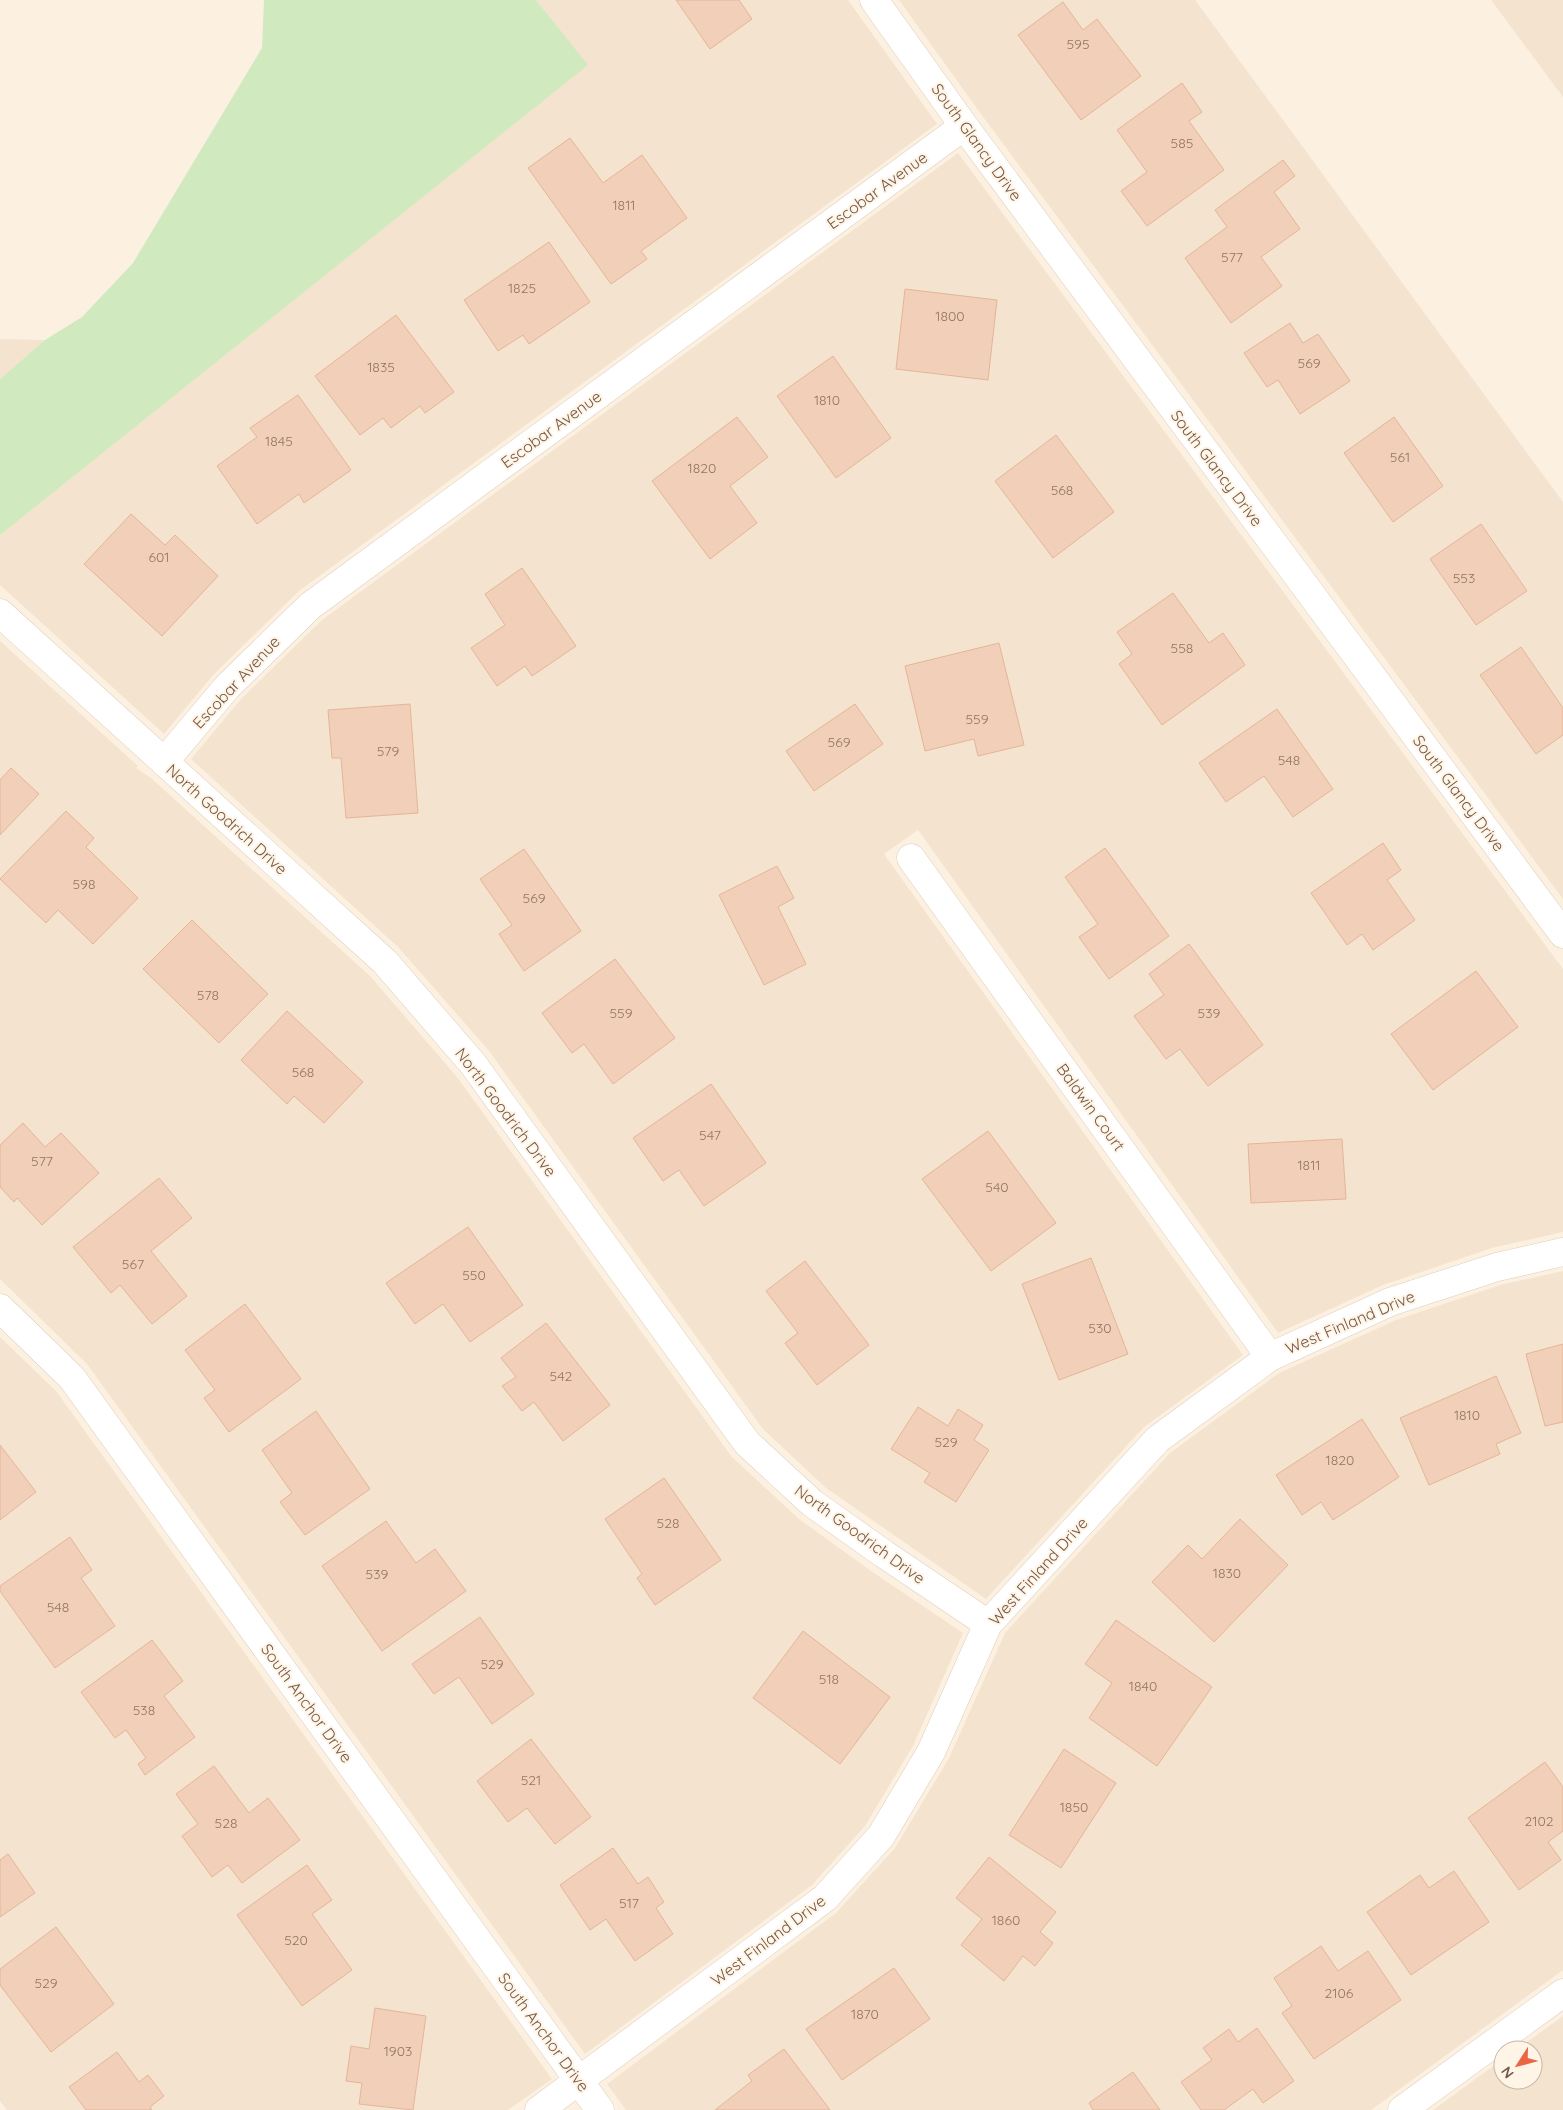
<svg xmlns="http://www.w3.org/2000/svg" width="1563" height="2110" viewBox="0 0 1563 2110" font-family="Quicksand,sans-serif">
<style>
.residential{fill:#f4e3cf}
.green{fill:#d0e9bf}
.building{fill:#f2cfb8;stroke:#e4b598}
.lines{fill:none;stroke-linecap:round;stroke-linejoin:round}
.minor-casing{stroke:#e0cdbc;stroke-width:29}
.minor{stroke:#fff;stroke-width:28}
.labels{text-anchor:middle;stroke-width:4;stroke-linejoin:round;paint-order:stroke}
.number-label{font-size:14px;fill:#937564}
.street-label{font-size:16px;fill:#735748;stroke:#fff5e6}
</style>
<rect width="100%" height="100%" fill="#fcf1e0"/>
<path class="residential" d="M 536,0 L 848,0 L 937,124 L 299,591 L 214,674 L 164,734 L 0,585 L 0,535 L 587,65 Z
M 899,0 L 1195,0 L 1563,502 L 1563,899 L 981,114 Z
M 1491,0 L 1563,0 L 1563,97 Z
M 958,153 L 1563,969 L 1563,1232 L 1492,1248 L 1383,1285 L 1278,1333 L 918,830 L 884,854 L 1243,1355 L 1144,1427 L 986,1599 L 826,1488 L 763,1429 L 489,1051 L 399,948 L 191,759 L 241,699 L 322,620 Z
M 0,339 L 45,340 L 0,379 Z
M 0,641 L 138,766 L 136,768 L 151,778 L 370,976 L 457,1077 L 732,1457 L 799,1519 L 871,1571 L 963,1633 L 913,1746 L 865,1826 L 812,1885 L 585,2054 L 87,1364 L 0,1279 Z
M 1563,1271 L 1563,1970 L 1371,2110 L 626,2110 L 607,2084 L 836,1913 L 895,1848 L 949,1758 L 1005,1633 L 1170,1453 L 1279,1373 L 1396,1320 L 1500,1285 Z
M 0,1337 L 56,1391 L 552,2079 L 508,2110 L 7,2110 L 0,2101 Z
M 1563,2016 L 1563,2110 L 1433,2110 L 1503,2059 L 1503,2080 L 1533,2080 L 1533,2050 L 1516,2050 Z"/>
<path class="green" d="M 264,0 L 536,0 L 588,65 L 0,535 L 0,379 L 45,340 L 82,317 L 133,263 L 262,48 Z"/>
<path class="building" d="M 676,0 L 739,0 L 752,19 L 710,49 Z
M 1063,2 L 1083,30 L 1097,19 L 1141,76 L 1081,120 L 1018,35 Z
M 1182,83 L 1202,112 L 1189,121 L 1224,170 L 1147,226 L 1121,191 L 1147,172 L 1117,130 Z
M 570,138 L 603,183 L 642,155 L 687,218 L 641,251 L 647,259 L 611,284 L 528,168 Z
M 1283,160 L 1295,176 L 1274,192 L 1300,229 L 1261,257 L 1282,286 L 1231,323 L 1185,258 L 1227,227 L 1215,210 Z
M 549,242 L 590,302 L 529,344 L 523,335 L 498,351 L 464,300 Z
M 905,289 L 997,300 L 988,380 L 896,369 Z
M 396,315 L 454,392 L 425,413 L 420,406 L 391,428 L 383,418 L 360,435 L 315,376 Z
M 1290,323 L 1303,343 L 1318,334 L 1350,381 L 1300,414 L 1278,380 L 1267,387 L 1244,353 Z
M 833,356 L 891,438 L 836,478 L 777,396 Z
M 298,395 L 351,470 L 304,503 L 299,494 L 257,524 L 217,466 L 257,437 L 250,428 Z
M 737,417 L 768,457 L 730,486 L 757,523 L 710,559 L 652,481 Z
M 1394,417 L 1443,486 L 1393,522 L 1344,453 Z
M 1056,435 L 1114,512 L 1053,558 L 995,481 Z
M 131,514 L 165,545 L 175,535 L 218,576 L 162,636 L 84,564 Z
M 1481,524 L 1527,591 L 1476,625 L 1430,559 Z
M 522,568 L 576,646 L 532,676 L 525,666 L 497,686 L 471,648 L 505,625 L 485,594 Z
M 1173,593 L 1209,643 L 1223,633 L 1245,665 L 1162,725 L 1119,664 L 1132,654 L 1117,632 Z
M 999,643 L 1024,745 L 978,756 L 974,739 L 925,751 L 905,666 Z
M 1521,647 L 1563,708 L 1563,735 L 1536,754 L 1480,675 Z
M 410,704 L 418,813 L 346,818 L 341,758 L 332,758 L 328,710 Z
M 855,704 L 883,744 L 814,791 L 786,751 Z
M 1277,709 L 1333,789 L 1293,817 L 1264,776 L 1226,802 L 1199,763 Z
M 11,768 L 39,794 L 0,835 L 0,780 Z
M 66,811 L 94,838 L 86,847 L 138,898 L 93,944 L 58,910 L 46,923 L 0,879 Z
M 1383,843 L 1401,870 L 1387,880 L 1415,920 L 1373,950 L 1362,934 L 1347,945 L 1311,893 Z
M 1105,848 L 1169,936 L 1109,979 L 1079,937 L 1098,924 L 1065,877 Z
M 524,849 L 581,931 L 524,971 L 499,934 L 512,925 L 480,879 Z
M 777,866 L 794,898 L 778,907 L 806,964 L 764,985 L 719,895 Z
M 192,920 L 268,994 L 219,1043 L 143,969 Z
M 1189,944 L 1263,1045 L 1208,1086 L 1180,1049 L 1166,1059 L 1134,1016 L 1164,995 L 1149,974 Z
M 615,959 L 675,1038 L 613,1084 L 584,1044 L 572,1053 L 542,1013 Z
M 1476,971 L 1518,1027 L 1433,1090 L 1391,1034 Z
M 287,1011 L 363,1082 L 324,1123 L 294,1096 L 287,1104 L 241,1060 Z
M 711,1084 L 766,1163 L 704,1206 L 679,1170 L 663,1181 L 633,1138 Z
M 23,1123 L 45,1147 L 61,1133 L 99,1173 L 42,1225 L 17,1198 L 14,1202 L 0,1187 L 0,1145 Z
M 988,1131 L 1056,1223 L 991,1271 L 922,1179 Z
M 1342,1139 L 1346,1199 L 1251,1203 L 1248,1144 Z
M 159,1178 L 192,1218 L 151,1251 L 187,1296 L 152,1324 L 120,1285 L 111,1293 L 73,1247 Z
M 468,1227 L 523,1305 L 470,1342 L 443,1304 L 415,1324 L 386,1283 Z
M 1091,1258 L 1128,1354 L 1059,1380 L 1022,1284 Z
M 805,1261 L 869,1345 L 817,1385 L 785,1343 L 798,1333 L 766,1291 Z
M 245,1304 L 301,1379 L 229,1432 L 204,1398 L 215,1390 L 185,1350 Z
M 546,1323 L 610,1405 L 563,1441 L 534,1402 L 522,1411 L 502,1386 L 516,1377 L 501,1358 Z
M 1563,1344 L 1563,1422 L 1545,1426 L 1526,1354 Z
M 1496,1376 L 1521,1433 L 1496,1444 L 1500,1454 L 1429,1485 L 1400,1418 Z
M 918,1407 L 948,1426 L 958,1409 L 983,1425 L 974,1440 L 989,1450 L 956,1502 L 924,1482 L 930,1473 L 891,1449 Z
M 316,1411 L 370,1489 L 305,1535 L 280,1502 L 292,1493 L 262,1450 Z
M 1362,1419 L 1399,1477 L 1333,1520 L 1321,1502 L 1302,1515 L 1276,1475 Z
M 0,1445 L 36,1492 L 0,1520 Z
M 664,1478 L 721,1560 L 655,1605 L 637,1578 L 642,1574 L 605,1519 Z
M 1240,1519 L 1288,1565 L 1214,1642 L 1152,1582 L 1188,1545 L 1202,1559 Z
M 386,1521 L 416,1563 L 435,1549 L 466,1591 L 382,1651 L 322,1566 Z
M 70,1537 L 92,1570 L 81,1578 L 115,1626 L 55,1668 L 0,1591 L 0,1586 Z
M 480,1617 L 534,1694 L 492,1724 L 459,1677 L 434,1694 L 412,1664 Z
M 1116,1620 L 1212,1687 L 1157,1766 L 1089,1718 L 1112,1683 L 1085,1664 Z
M 803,1631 L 890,1697 L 840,1764 L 753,1698 Z
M 152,1640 L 183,1681 L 164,1696 L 195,1737 L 145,1775 L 138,1764 L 146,1758 L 126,1730 L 115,1738 L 81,1692 Z
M 531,1739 L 591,1817 L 555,1844 L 527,1808 L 508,1822 L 477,1781 Z
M 1064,1749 L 1116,1783 L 1061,1868 L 1009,1835 Z
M 1545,1762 L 1563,1787 L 1563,1831 L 1548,1842 L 1561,1860 L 1519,1890 L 1468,1818 Z
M 214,1766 L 249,1813 L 268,1798 L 300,1840 L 242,1883 L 228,1865 L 212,1877 L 182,1836 L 198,1824 L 176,1794 Z
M 613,1848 L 638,1884 L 648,1877 L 664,1902 L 656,1908 L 673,1934 L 635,1961 L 606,1919 L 590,1930 L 560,1885 Z
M 8,1854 L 35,1893 L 0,1917 L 0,1860 Z
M 989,1857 L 1056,1912 L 1040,1932 L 1053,1943 L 1035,1966 L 1023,1956 L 1004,1981 L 961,1945 L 982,1919 L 956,1898 Z
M 307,1865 L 332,1900 L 312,1914 L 352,1970 L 302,2006 L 237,1915 Z
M 1454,1871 L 1489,1922 L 1411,1975 L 1367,1912 L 1420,1875 L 1429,1888 Z
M 56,1927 L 114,2004 L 51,2052 L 0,1985 L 0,1969 Z
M 1321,1946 L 1338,1971 L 1368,1951 L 1401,2000 L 1314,2059 L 1282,2013 L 1292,2006 L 1274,1978 Z
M 894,1968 L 930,2019 L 842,2080 L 806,2029 Z
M 375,2008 L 426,2016 L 413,2110 L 359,2104 L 362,2083 L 346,2081 L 351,2046 L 369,2049 Z
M 1257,2028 L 1294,2081 L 1263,2103 L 1253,2089 L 1224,2110 L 1201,2110 L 1181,2082 L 1212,2060 L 1203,2048 L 1229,2029 L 1238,2042 Z
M 784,2049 L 830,2110 L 715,2110 L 752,2081 L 748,2075 Z
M 117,2052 L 139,2082 L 148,2075 L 164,2096 L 150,2107 L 152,2110 L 86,2110 L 69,2087 Z
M 1133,2072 L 1160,2110 L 1093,2110 L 1089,2103 Z"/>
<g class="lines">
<g class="minor-casing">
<path id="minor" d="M 874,0 L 964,126 L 1563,934
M 0,613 L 385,962 L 473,1064 L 747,1443 L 812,1503 L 884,1554 L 988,1624
M 164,762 L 227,687 L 310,606 L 964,126
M 911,858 L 1270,1357
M 0,1308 L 72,1378 L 600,2110
M 539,2110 L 825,1898 L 881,1836 L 931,1752 L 988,1624 L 1158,1439 L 1270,1357 L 1390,1302 L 1497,1267 L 1563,1252
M 1402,2110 L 1563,1993"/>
</g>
<use href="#minor" class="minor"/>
</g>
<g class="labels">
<g class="number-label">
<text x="1078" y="49">595</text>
<text x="1182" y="148">585</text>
<text x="624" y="210">1811</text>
<text x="1232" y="262">577</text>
<text x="522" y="293">1825</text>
<text x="950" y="321">1800</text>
<text x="1309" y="368">569</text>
<text x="381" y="372">1835</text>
<text x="827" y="405">1810</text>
<text x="279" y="446">1845</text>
<text x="1400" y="462">561</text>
<text x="702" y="473">1820</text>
<text x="1062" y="495">568</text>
<text x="159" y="562">601</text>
<text x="1464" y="583">553</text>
<text x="1182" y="653">558</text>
<text x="977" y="724">559</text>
<text x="839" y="747">569</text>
<text x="388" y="756">579</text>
<text x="1289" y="765">548</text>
<text x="84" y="889">598</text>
<text x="534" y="903">569</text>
<text x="208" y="1000">578</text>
<text x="621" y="1018">559</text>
<text x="1209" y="1018">539</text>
<text x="303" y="1077">568</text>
<text x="710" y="1140">547</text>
<text x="42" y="1166">577</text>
<text x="1309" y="1170">1811</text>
<text x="997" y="1192">540</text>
<text x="133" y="1269">567</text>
<text x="474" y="1280">550</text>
<text x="1100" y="1333">530</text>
<text x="561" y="1381">542</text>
<text x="1467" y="1420">1810</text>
<text x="946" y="1447">529</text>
<text x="1340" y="1465">1820</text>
<text x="668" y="1528">528</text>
<text x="1227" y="1578">1830</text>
<text x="377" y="1579">539</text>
<text x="58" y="1612">548</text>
<text x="492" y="1669">529</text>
<text x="829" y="1684">518</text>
<text x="1143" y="1691">1840</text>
<text x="144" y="1715">538</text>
<text x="531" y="1785">521</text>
<text x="1074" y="1812">1850</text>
<text x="1539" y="1826">2102</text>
<text x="226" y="1828">528</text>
<text x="629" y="1908">517</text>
<text x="1006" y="1925">1860</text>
<text x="296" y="1945">520</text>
<text x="46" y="1988">529</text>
<text x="1339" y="1998">2106</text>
<text x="865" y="2019">1870</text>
<text x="398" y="2056">1903</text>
</g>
<g class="street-label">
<text transform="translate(977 142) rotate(54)" y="6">South Glancy Drive</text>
<text transform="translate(877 190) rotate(-36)" y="6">Escobar Avenue</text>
<text transform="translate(551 429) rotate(-36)" y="6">Escobar Avenue</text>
<text transform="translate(1217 468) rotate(53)" y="6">South Glancy Drive</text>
<text transform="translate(236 682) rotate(-47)" y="6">Escobar Avenue</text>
<text transform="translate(1459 793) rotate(53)" y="6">South Glancy Drive</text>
<text transform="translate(227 819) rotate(42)" y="6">North Goodrich Drive</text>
<text transform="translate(1091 1107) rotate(54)" y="6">Baldwin Court</text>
<text transform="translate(506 1112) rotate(53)" y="6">North Goodrich Drive</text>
<text transform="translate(1350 1322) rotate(-23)" y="6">West Finland Drive</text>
<text transform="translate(860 1534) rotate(36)" y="6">North Goodrich Drive</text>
<text transform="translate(1038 1571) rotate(-48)" y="6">West Finland Drive</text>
<text transform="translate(307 1703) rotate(54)" y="6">South Anchor Drive</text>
<text transform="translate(768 1940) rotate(-37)" y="6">West Finland Drive</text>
<text transform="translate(544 2032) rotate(54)" y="6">South Anchor Drive</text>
</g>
</g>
<g transform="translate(1518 2065) rotate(234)"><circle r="24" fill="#fff5e6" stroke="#c7b6a7"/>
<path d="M0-4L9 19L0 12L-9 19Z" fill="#e86844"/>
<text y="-8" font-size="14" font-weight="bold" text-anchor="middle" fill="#735748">N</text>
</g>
</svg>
